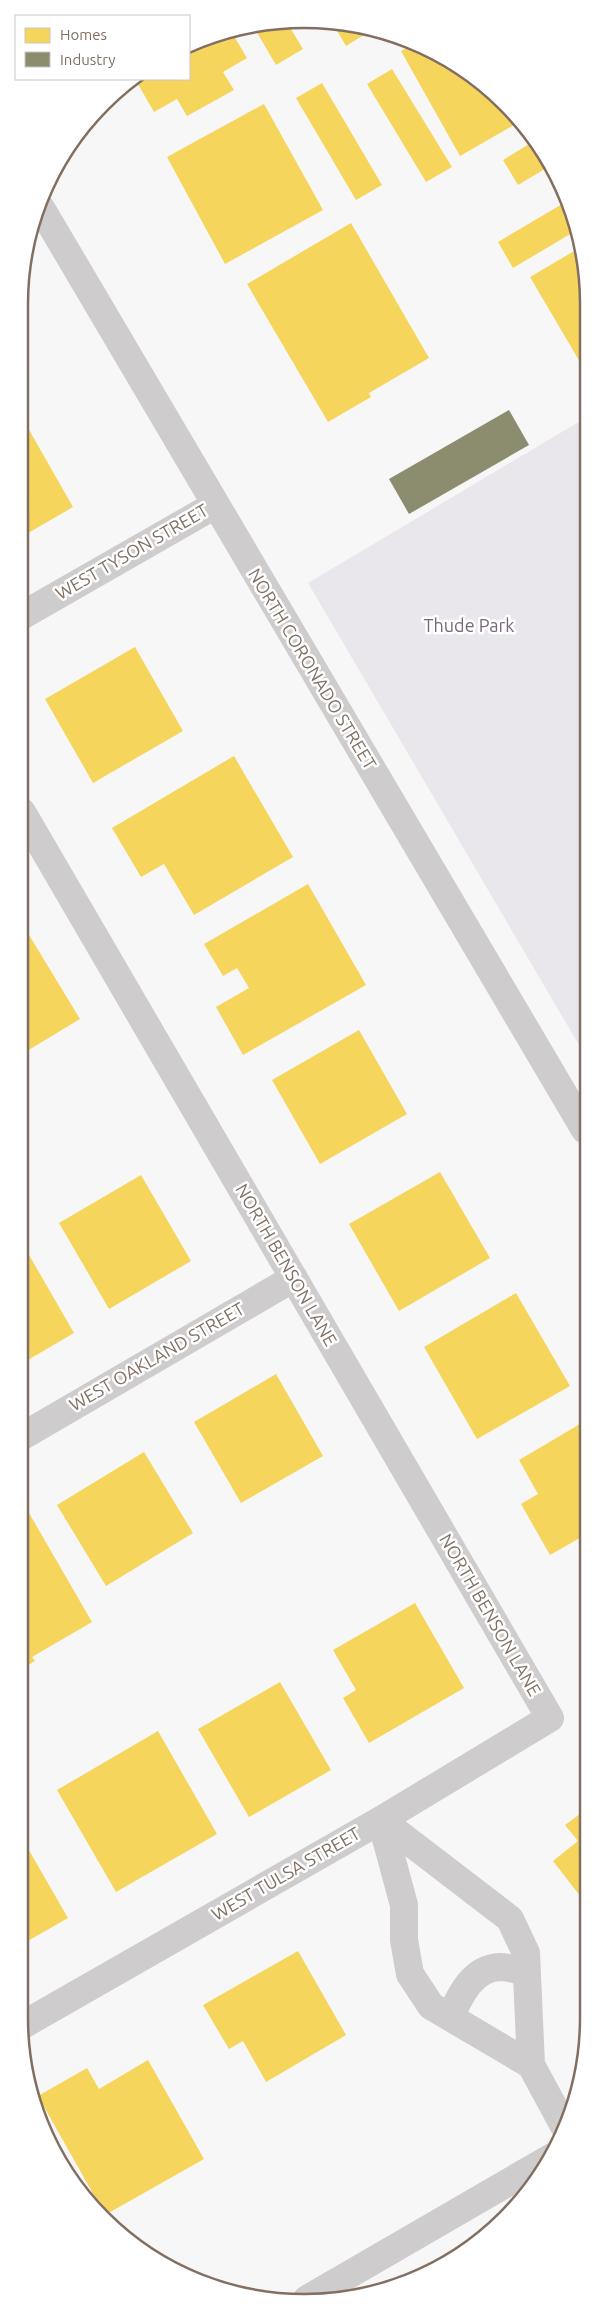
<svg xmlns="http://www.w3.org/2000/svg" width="608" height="2321" viewBox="0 0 608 2321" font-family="Ubuntu,sans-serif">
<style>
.green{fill:#e9e7ec}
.homes{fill:#f6d55c}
.industry{fill:#8c8c6e}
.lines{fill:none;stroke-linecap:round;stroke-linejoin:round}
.minor{stroke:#cecccc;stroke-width:28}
.tertiary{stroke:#cecccc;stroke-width:28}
.labels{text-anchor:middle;stroke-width:5;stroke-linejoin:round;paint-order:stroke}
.street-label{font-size:18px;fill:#826f62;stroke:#fff}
.park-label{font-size:18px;fill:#78657f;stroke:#fff}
.rim{fill:none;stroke:#826f62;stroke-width:2.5}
</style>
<rect width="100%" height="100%" fill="#f7f7f7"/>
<path class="green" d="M 587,417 L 586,1057 L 308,583 Z"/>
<path class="homes" d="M 252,24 L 288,24 L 303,49 L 276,65 Z
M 333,24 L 359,24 L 372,30 L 346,46 Z
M 231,31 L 247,58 L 223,72 L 234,90 L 187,116 L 177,99 L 154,112 L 135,79 L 189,79 L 189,49 Z
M 413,44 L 446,57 L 518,116 L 521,121 L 460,156 L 401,51 Z
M 392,69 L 452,167 L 426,182 L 367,84 Z
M 322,83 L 382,185 L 356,200 L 296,98 Z
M 264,104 L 323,210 L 225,264 L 167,157 Z
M 534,141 L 550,166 L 518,185 L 503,160 Z
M 569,200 L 577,230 L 513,268 L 498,242 Z
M 351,223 L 429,358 L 369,393 L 371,397 L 328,422 L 247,284 Z
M 581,247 L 587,267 L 587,374 L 530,277 Z
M 24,421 L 73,507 L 23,536 L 23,519 Z
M 135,647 L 183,731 L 93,783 L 45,699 Z
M 234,756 L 293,857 L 194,915 L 164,864 L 141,877 L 112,828 Z
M 308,884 L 366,985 L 243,1055 L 216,1007 L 249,988 L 237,968 L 223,976 L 204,944 Z
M 26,930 L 80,1019 L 22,1054 L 22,932 Z
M 359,1030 L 407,1114 L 320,1164 L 272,1080 Z
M 440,1172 L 490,1258 L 399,1311 L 349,1224 Z
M 141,1175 L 191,1261 L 109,1309 L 59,1223 Z
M 21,1241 L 74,1333 L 21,1364 Z
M 516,1293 L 570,1386 L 477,1439 L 424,1347 Z
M 276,1374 L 323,1456 L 241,1503 L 194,1422 Z
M 580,1424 L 585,1433 L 585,1535 L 550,1555 L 521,1504 L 538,1494 L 519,1460 Z
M 144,1452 L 193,1533 L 106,1586 L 57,1505 Z
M 29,1513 L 92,1622 L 32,1657 L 35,1661 L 20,1670 L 20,1518 Z
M 415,1603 L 464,1688 L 369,1743 L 343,1698 L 356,1690 L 333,1650 Z
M 280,1682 L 331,1770 L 249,1817 L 198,1729 Z
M 158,1731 L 217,1834 L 116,1892 L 57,1790 Z
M 584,1811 L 584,1901 L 553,1861 L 578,1841 L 565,1825 Z
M 19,1833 L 68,1918 L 19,1946 Z
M 298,1951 L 346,2035 L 266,2082 L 243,2041 L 229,2049 L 203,2005 Z
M 148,2060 L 204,2159 L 105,2215 L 38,2096 L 87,2068 L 99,2089 Z"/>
<path class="industry" d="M 509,410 L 529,445 L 409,514 L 389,479 Z"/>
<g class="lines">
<path class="minor" d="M 41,208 L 585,1130
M 23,615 L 215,505
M 21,1437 L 294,1278
M 450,2017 C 460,1996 472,1968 500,1967 C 508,1967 518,1970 527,1972
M 21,2026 L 381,1820 L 550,1718 L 22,812
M 531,2065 L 431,2006 L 410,1974 L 404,1940 L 404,1905 L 381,1820 L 510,1919 L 526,1953 L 531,2065 L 564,2126"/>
<path class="tertiary" d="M 307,2299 L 552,2157"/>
</g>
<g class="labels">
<g class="street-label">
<text transform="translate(132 552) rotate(-30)" y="6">WEST TYSON STREET</text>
<text transform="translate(312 669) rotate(59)" y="6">NORTH CORONADO STREET</text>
<text transform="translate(286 1265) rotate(60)" y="6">NORTH BENSON LANE</text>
<text transform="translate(157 1357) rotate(-30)" y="6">WEST OAKLAND STREET</text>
<text transform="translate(490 1615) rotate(60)" y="6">NORTH BENSON LANE</text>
<text transform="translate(286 1874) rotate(-30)" y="6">WEST TULSA STREET</text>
</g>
<g class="park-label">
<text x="469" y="632">Thude Park</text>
</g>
</g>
<path d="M0 0H608V2321H0ZM304 28H304A276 276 0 0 1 580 304V2018A276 276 0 0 1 304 2294H304A276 276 0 0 1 28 2018V304A276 276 0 0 1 304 28Z" fill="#fff" fill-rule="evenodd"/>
<path class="rim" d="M304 28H304A276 276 0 0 1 580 304V2018A276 276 0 0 1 304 2294H304A276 276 0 0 1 28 2018V304A276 276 0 0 1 304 28Z"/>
<rect x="15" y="15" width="175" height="65" fill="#ffffff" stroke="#cdc5c0"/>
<rect x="25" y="28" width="25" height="15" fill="#f6d55c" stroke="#cdc5c0"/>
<text x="60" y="40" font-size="15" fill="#826f62">Homes</text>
<rect x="25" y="52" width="25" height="15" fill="#8c8c6e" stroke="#cdc5c0"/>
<text x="60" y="65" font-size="15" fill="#826f62">Industry</text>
</svg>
